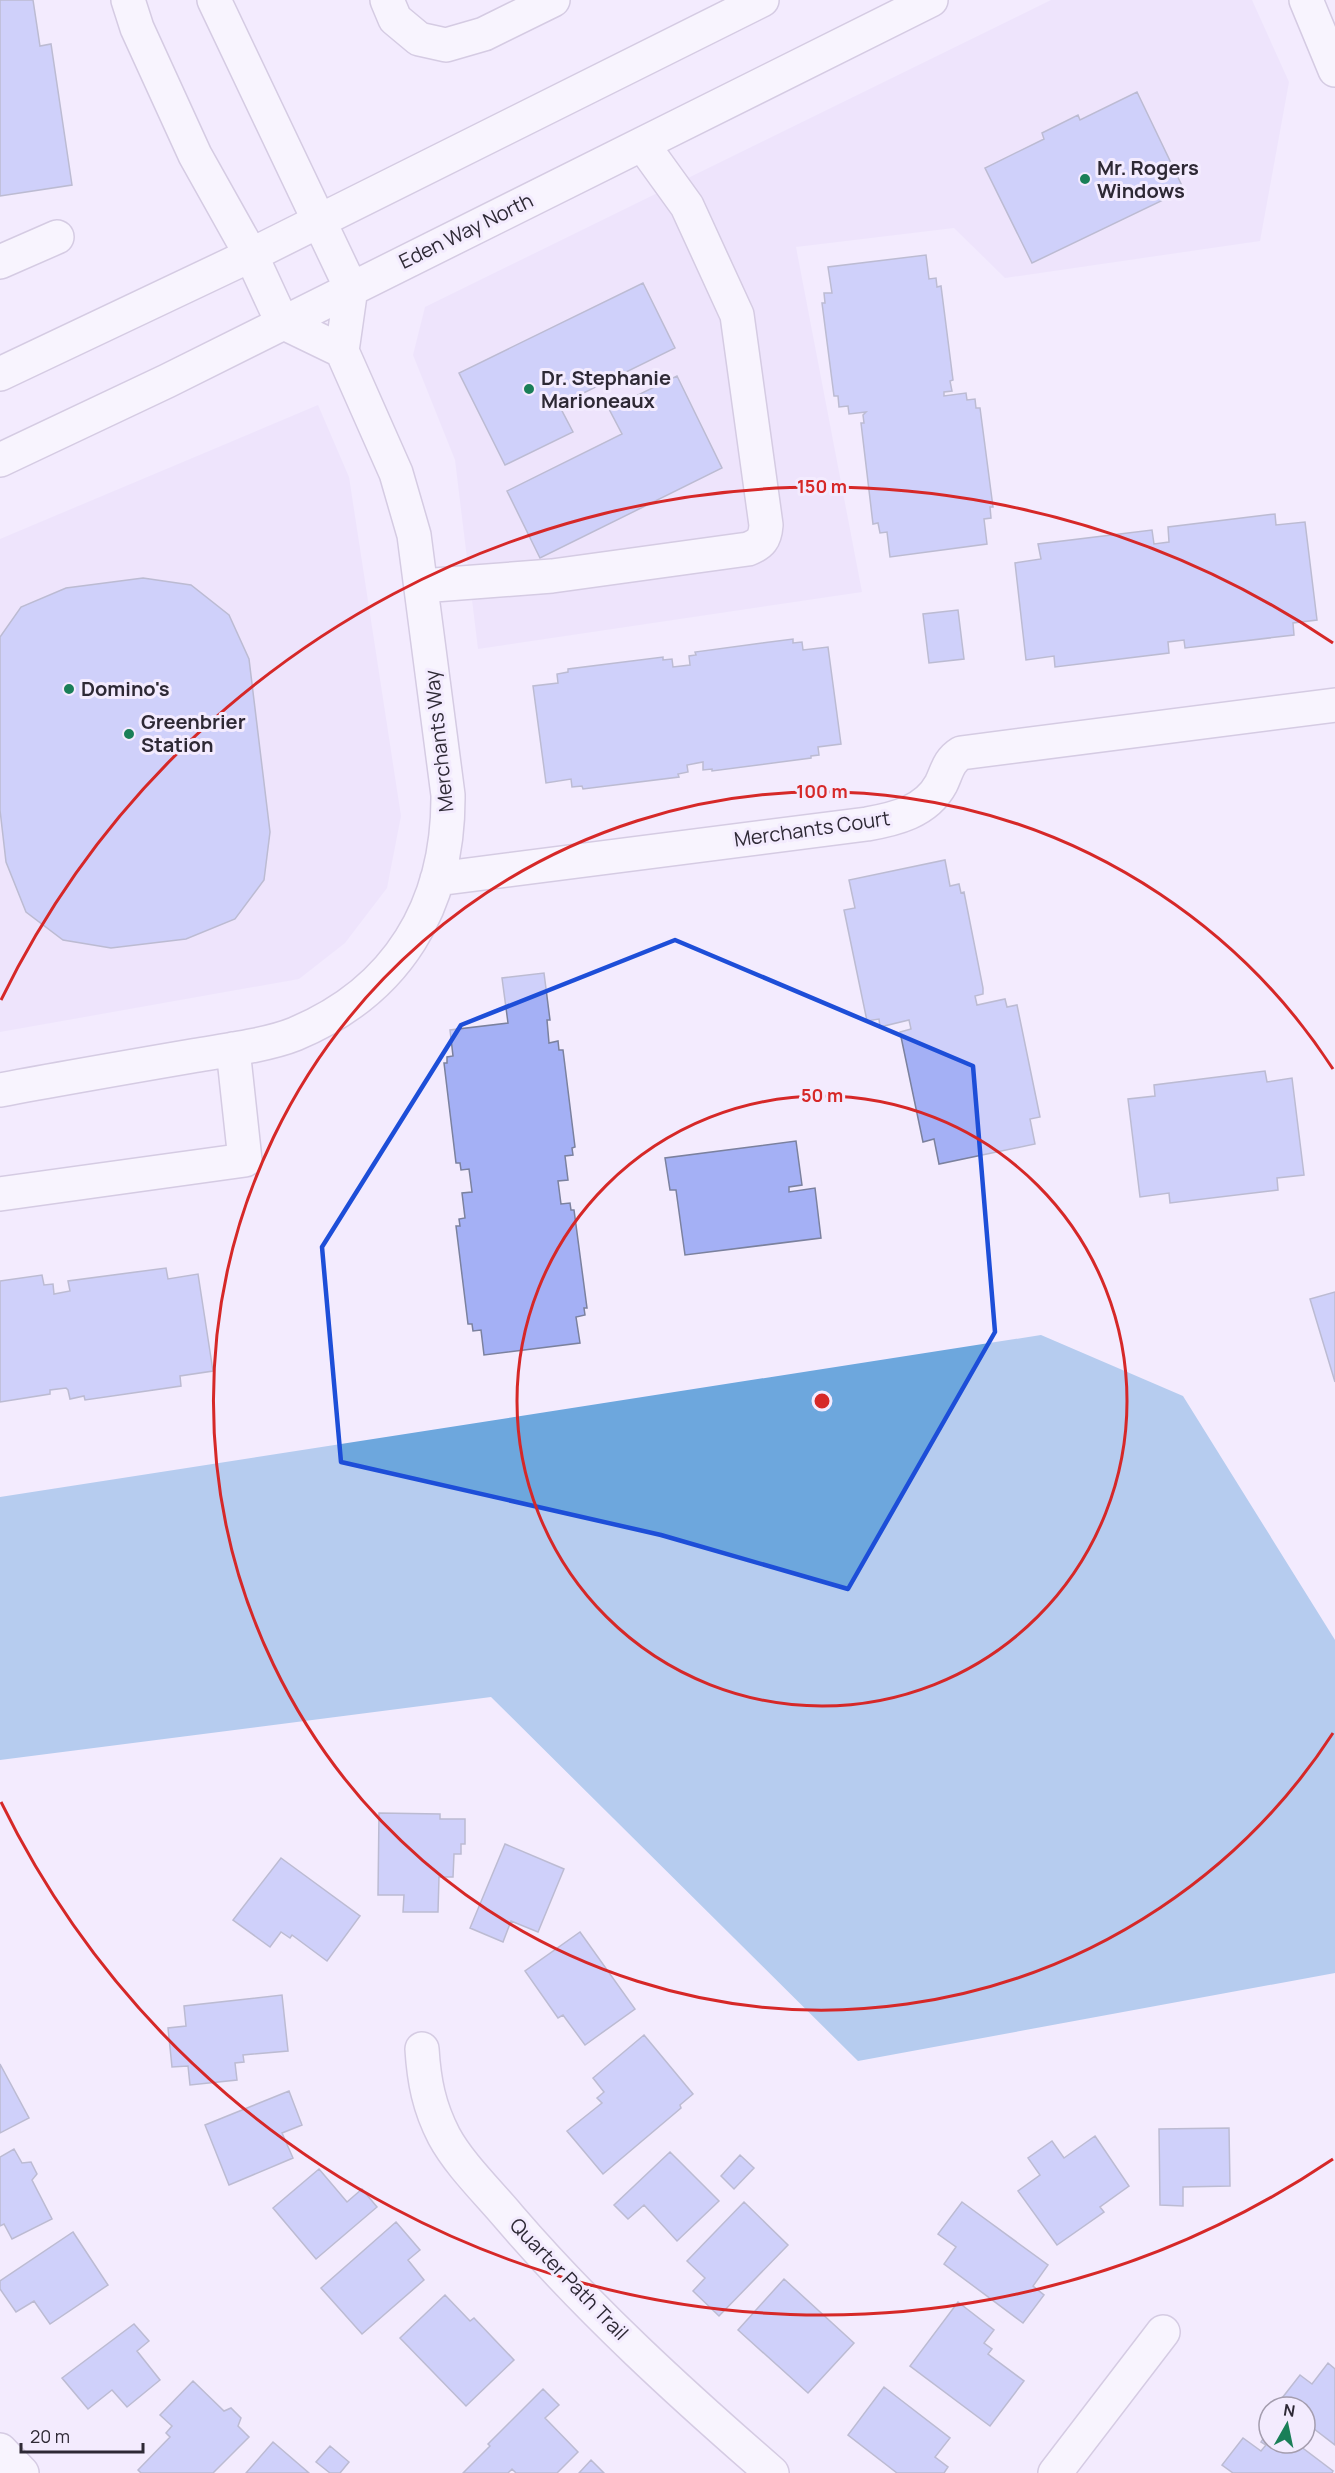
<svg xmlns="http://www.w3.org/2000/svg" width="1335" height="2473" viewBox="0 0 1335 2473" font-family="Manrope,sans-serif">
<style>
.built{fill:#e9dcfb}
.water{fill:#6da7dd}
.building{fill:#a4b0f5;stroke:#7b819e;stroke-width:1.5}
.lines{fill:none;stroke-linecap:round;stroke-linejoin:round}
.minor-casing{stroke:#b2a5c3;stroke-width:36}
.minor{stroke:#fff;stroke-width:33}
.marked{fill:none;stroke:#1d4ed8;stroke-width:4.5;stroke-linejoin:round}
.ring{fill:none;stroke:#d62828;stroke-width:3}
.poi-dot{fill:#1a7f58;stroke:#f3ebfe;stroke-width:2}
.labels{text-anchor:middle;stroke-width:6;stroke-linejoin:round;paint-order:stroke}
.poi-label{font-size:20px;font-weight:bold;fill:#2e2935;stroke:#f3ebfe;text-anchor:start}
.street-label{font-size:20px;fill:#2e2935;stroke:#f3ebfe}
.centre{fill:#d62828;stroke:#f3ebfe;stroke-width:3}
.ring-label{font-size:18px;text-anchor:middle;font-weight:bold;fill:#d62828;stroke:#f3ebfe;stroke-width:6;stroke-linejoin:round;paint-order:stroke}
</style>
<rect width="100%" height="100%" fill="#f3ebfe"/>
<path class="built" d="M 1051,0 L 1252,0 L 1289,82 L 1260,241 L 1005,278 L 954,228 L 796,247 L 862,592 L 478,649 L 455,460 L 413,355 L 425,307 Z
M 318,405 L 349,477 L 401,816 L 387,888 L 345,943 L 299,979 L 0,1032 L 0,539 Z"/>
<path class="water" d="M 1041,1335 L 1183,1396 L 1335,1640 L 1335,1973 L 858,2061 L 491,1697 L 0,1760 L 0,1497 Z"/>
<path class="building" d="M 0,0 L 33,0 L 40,46 L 51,44 L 72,185 L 0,196 Z
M 1137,92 L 1184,190 L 1032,263 L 985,168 L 1044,139 L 1042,133 L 1078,115 L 1080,120 Z
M 926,255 L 929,279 L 936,278 L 937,287 L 941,286 L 953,380 L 950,381 L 952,391 L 944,392 L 944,396 L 966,393 L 967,400 L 975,399 L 976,408 L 980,408 L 993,507 L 990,507 L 991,518 L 984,519 L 987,544 L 890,557 L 887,532 L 880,533 L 878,523 L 873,524 L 861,423 L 864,423 L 863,415 L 866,412 L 849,414 L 848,406 L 839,407 L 838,396 L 834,396 L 822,303 L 825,303 L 824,293 L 832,293 L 828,267 Z
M 643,283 L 675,348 L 559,405 L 573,432 L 505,465 L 459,373 Z
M 677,376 L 722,468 L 540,558 L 507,491 L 622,434 L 609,409 Z
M 1275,514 L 1276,525 L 1305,522 L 1317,620 L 1293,623 L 1294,635 L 1185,648 L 1184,640 L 1168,642 L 1169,653 L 1055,667 L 1054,656 L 1026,660 L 1015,563 L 1041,559 L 1038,544 L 1152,530 L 1154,544 L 1169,542 L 1168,527 Z
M 143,578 L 191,585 L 229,615 L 249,659 L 270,832 L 264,880 L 235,919 L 186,939 L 111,948 L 63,940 L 26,912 L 6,862 L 0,810 L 0,637 L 21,607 L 66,588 Z
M 958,610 L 964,659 L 929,663 L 923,614 Z
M 793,639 L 793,643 L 802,642 L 803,650 L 828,647 L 841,744 L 818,747 L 819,755 L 811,756 L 811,758 L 712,771 L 712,769 L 703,770 L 703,762 L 687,765 L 688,772 L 678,774 L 679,777 L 583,789 L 582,786 L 572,787 L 571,779 L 546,783 L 533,686 L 558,683 L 557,674 L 568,672 L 568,669 L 663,657 L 663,660 L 672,659 L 673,667 L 690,665 L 689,656 L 696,655 L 695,652 Z
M 945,860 L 950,886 L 959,884 L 961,893 L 964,892 L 983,988 L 983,994 L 975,996 L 977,1005 L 1005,999 L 1007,1007 L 1017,1005 L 1040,1117 L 1030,1119 L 1035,1144 L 939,1164 L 934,1139 L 923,1142 L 900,1032 L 911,1029 L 909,1020 L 880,1027 L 879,1019 L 867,1021 L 844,910 L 855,908 L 849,880 Z
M 544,973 L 550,1020 L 547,1020 L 549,1043 L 558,1041 L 559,1050 L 563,1050 L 575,1147 L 572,1148 L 573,1155 L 565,1156 L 568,1180 L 558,1181 L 561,1204 L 570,1203 L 571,1210 L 574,1210 L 587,1308 L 584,1308 L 585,1315 L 576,1317 L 580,1343 L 484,1355 L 481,1330 L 473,1331 L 472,1324 L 468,1324 L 456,1226 L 460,1226 L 459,1219 L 465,1218 L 462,1193 L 472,1192 L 469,1169 L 461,1170 L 460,1163 L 456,1163 L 444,1063 L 447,1063 L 447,1057 L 453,1056 L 450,1030 L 508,1023 L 502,978 Z
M 1265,1071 L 1267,1082 L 1292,1078 L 1304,1175 L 1277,1178 L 1278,1190 L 1170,1203 L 1169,1193 L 1140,1197 L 1128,1099 L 1155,1096 L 1154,1085 Z
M 796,1141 L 802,1185 L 789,1187 L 789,1192 L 815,1188 L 821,1238 L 685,1255 L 676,1190 L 670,1190 L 665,1158 Z
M 166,1268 L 168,1279 L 198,1274 L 213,1371 L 180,1376 L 181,1386 L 85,1400 L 84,1396 L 70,1399 L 68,1390 L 66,1388 L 50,1390 L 50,1394 L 0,1402 L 0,1281 L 42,1275 L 44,1285 L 53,1284 L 54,1294 L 70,1291 L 68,1281 Z
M 1335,1292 L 1335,1382 L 1310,1299 Z
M 379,1813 L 440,1814 L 440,1819 L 465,1819 L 465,1844 L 461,1844 L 461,1854 L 454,1854 L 453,1877 L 439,1877 L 438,1912 L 403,1912 L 404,1895 L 378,1895 Z
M 505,1844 L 564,1869 L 538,1932 L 511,1921 L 503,1942 L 470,1928 Z
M 281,1858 L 360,1916 L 327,1961 L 292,1935 L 290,1938 L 281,1932 L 270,1947 L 233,1920 Z
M 580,1932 L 635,2009 L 585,2045 L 563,2015 L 558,2018 L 525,1971 Z
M 282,1995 L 288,2051 L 243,2055 L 244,2062 L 235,2063 L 237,2080 L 190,2085 L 188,2066 L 172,2067 L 168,2028 L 186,2026 L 184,2006 Z
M 644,2035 L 693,2094 L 680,2105 L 681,2108 L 603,2174 L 567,2131 L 602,2103 L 597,2098 L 604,2092 L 593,2078 Z
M 0,2064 L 29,2118 L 0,2133 Z
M 289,2091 L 302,2125 L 282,2133 L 293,2158 L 229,2185 L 205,2125 Z
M 1229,2128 L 1230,2186 L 1183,2187 L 1183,2206 L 1160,2205 L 1159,2129 Z
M 1095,2136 L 1129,2186 L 1100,2207 L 1104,2212 L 1057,2245 L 1018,2191 L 1040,2175 L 1028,2158 L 1052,2141 L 1064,2158 Z
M 14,2149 L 22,2163 L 31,2162 L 37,2174 L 32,2180 L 52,2219 L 12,2239 L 4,2224 L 0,2226 L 0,2157 Z
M 670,2152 L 719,2201 L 677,2241 L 644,2205 L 628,2219 L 614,2205 Z
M 740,2155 L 754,2168 L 734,2189 L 721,2176 Z
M 319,2169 L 347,2202 L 362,2189 L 377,2207 L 316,2259 L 273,2208 Z
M 744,2202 L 788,2245 L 719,2316 L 693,2291 L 705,2278 L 687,2261 Z
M 962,2202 L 1048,2265 L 1033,2286 L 1044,2295 L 1023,2323 L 944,2264 L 956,2247 L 938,2234 Z
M 396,2222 L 420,2250 L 408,2260 L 424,2280 L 362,2334 L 321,2288 Z
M 73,2232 L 108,2285 L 50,2324 L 34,2301 L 16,2312 L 0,2289 L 0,2281 Z
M 784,2279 L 854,2343 L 808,2393 L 738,2330 Z
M 445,2295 L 470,2321 L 474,2318 L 514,2360 L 466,2406 L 400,2338 Z
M 958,2302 L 994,2330 L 984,2343 L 992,2349 L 988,2354 L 1024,2381 L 990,2426 L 910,2366 Z
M 134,2324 L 149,2341 L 137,2351 L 160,2380 L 127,2407 L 112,2390 L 88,2409 L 62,2378 Z
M 1328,2363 L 1335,2369 L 1335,2445 L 1305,2422 L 1305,2407 L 1285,2407 L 1279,2402 L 1300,2375 L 1312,2384 Z
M 193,2381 L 224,2411 L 231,2408 L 241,2418 L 238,2426 L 249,2437 L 213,2473 L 141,2473 L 138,2470 L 170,2437 L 166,2433 L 172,2426 L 160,2415 Z
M 884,2387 L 950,2438 L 935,2457 L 948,2467 L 944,2473 L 897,2473 L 848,2435 Z
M 543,2389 L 559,2405 L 545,2418 L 578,2452 L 557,2473 L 516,2473 L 512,2469 L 508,2473 L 463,2473 L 490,2446 L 488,2444 Z
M 1265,2436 L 1269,2438 L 1269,2443 L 1296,2443 L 1333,2471 L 1332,2473 L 1233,2473 L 1222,2465 L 1243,2438 L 1261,2451 L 1266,2445 L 1261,2442 Z
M 273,2442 L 309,2473 L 246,2473 Z
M 330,2446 L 349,2462 L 340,2473 L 330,2473 L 316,2462 Z
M 591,2460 L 604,2473 L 579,2473 Z"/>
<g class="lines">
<g class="minor-casing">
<path id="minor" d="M 128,0 L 137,28 L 195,155 L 251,255 L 282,322
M 214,0 L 351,288
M 387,0 L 395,19 L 419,39 L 446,45 L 484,34 L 553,0
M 1306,0 L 1335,70
M 0,262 L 57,237
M 282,322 L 342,351
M 0,374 L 251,255 L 762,0
M 0,460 L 167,381 L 931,0
M 421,586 L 552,576 L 748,549 C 761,544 765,539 766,525 L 737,315 L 687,206 L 643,145
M 437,879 L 867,824 C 895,819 926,812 941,784 C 947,772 948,761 961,753 L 1335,705
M 0,1090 C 64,1078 128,1067 192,1056 C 222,1051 268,1045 295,1034 C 398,991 449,905 448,795 L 414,535 L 396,473 L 342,351 L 351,288
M 0,1194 L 245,1160 L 233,1049
M 422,2049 C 424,2081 429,2107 444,2136 C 459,2164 488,2192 509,2217 C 589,2310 680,2393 772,2473
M 0,2450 L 22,2473
M 1055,2473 L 1163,2332"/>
</g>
<use href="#minor" class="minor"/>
</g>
<path d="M0 0H1335V2473H0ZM 675,940 L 973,1066 L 995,1332 L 848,1589 L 661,1535 L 341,1462 L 322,1247 L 461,1025 Z" fill="#f3ebfe" fill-opacity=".55" fill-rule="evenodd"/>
<path class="marked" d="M 675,940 L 973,1066 L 995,1332 L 848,1589 L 661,1535 L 341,1462 L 322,1247 L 461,1025 Z"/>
<g class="ring">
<circle cx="822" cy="1401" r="305"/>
<path d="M1333 1733A609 609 0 1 1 1333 1069"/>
<path d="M1333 2159A914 914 0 0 1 1 1802M1 1000A914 914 0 0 1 1333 643"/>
</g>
<g class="poi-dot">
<circle cx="1085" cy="179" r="6"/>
<circle cx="529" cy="389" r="6"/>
<circle cx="69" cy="689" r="6"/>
<circle cx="129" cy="734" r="6"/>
</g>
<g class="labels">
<g class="poi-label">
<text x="1097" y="175">Mr. Rogers<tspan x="1097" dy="23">Windows</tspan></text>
<text x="541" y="385">Dr. Stephanie<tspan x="541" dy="23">Marioneaux</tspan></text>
<text x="81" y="696">Domino's</text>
<text x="141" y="729">Greenbrier<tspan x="141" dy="23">Station</tspan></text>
</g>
<g class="street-label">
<text transform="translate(466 231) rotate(-26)" y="7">Eden Way North</text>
<text transform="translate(439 741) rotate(-96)" y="7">Merchants Way</text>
<text transform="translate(812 829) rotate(-8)" y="7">Merchants Court</text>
<text transform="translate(569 2279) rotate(46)" y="7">Quarter Path Trail</text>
</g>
</g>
<circle cx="822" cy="1401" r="9" class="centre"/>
<g class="ring-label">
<text x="822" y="493">150 m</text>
<text x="822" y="798">100 m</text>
<text x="822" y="1102">50 m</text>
</g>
<g transform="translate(1287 2425) rotate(9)"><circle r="28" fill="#f3ebfe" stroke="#a49dae" stroke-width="1.5"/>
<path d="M0-4.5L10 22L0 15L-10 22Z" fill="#1a7f58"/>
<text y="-9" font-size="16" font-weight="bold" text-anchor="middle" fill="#2e2935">N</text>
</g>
<path d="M21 2443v9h122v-9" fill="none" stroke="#2e2935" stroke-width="3"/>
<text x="30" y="2443" font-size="18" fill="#2e2935" stroke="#f3ebfe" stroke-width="4.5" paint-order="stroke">20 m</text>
</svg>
